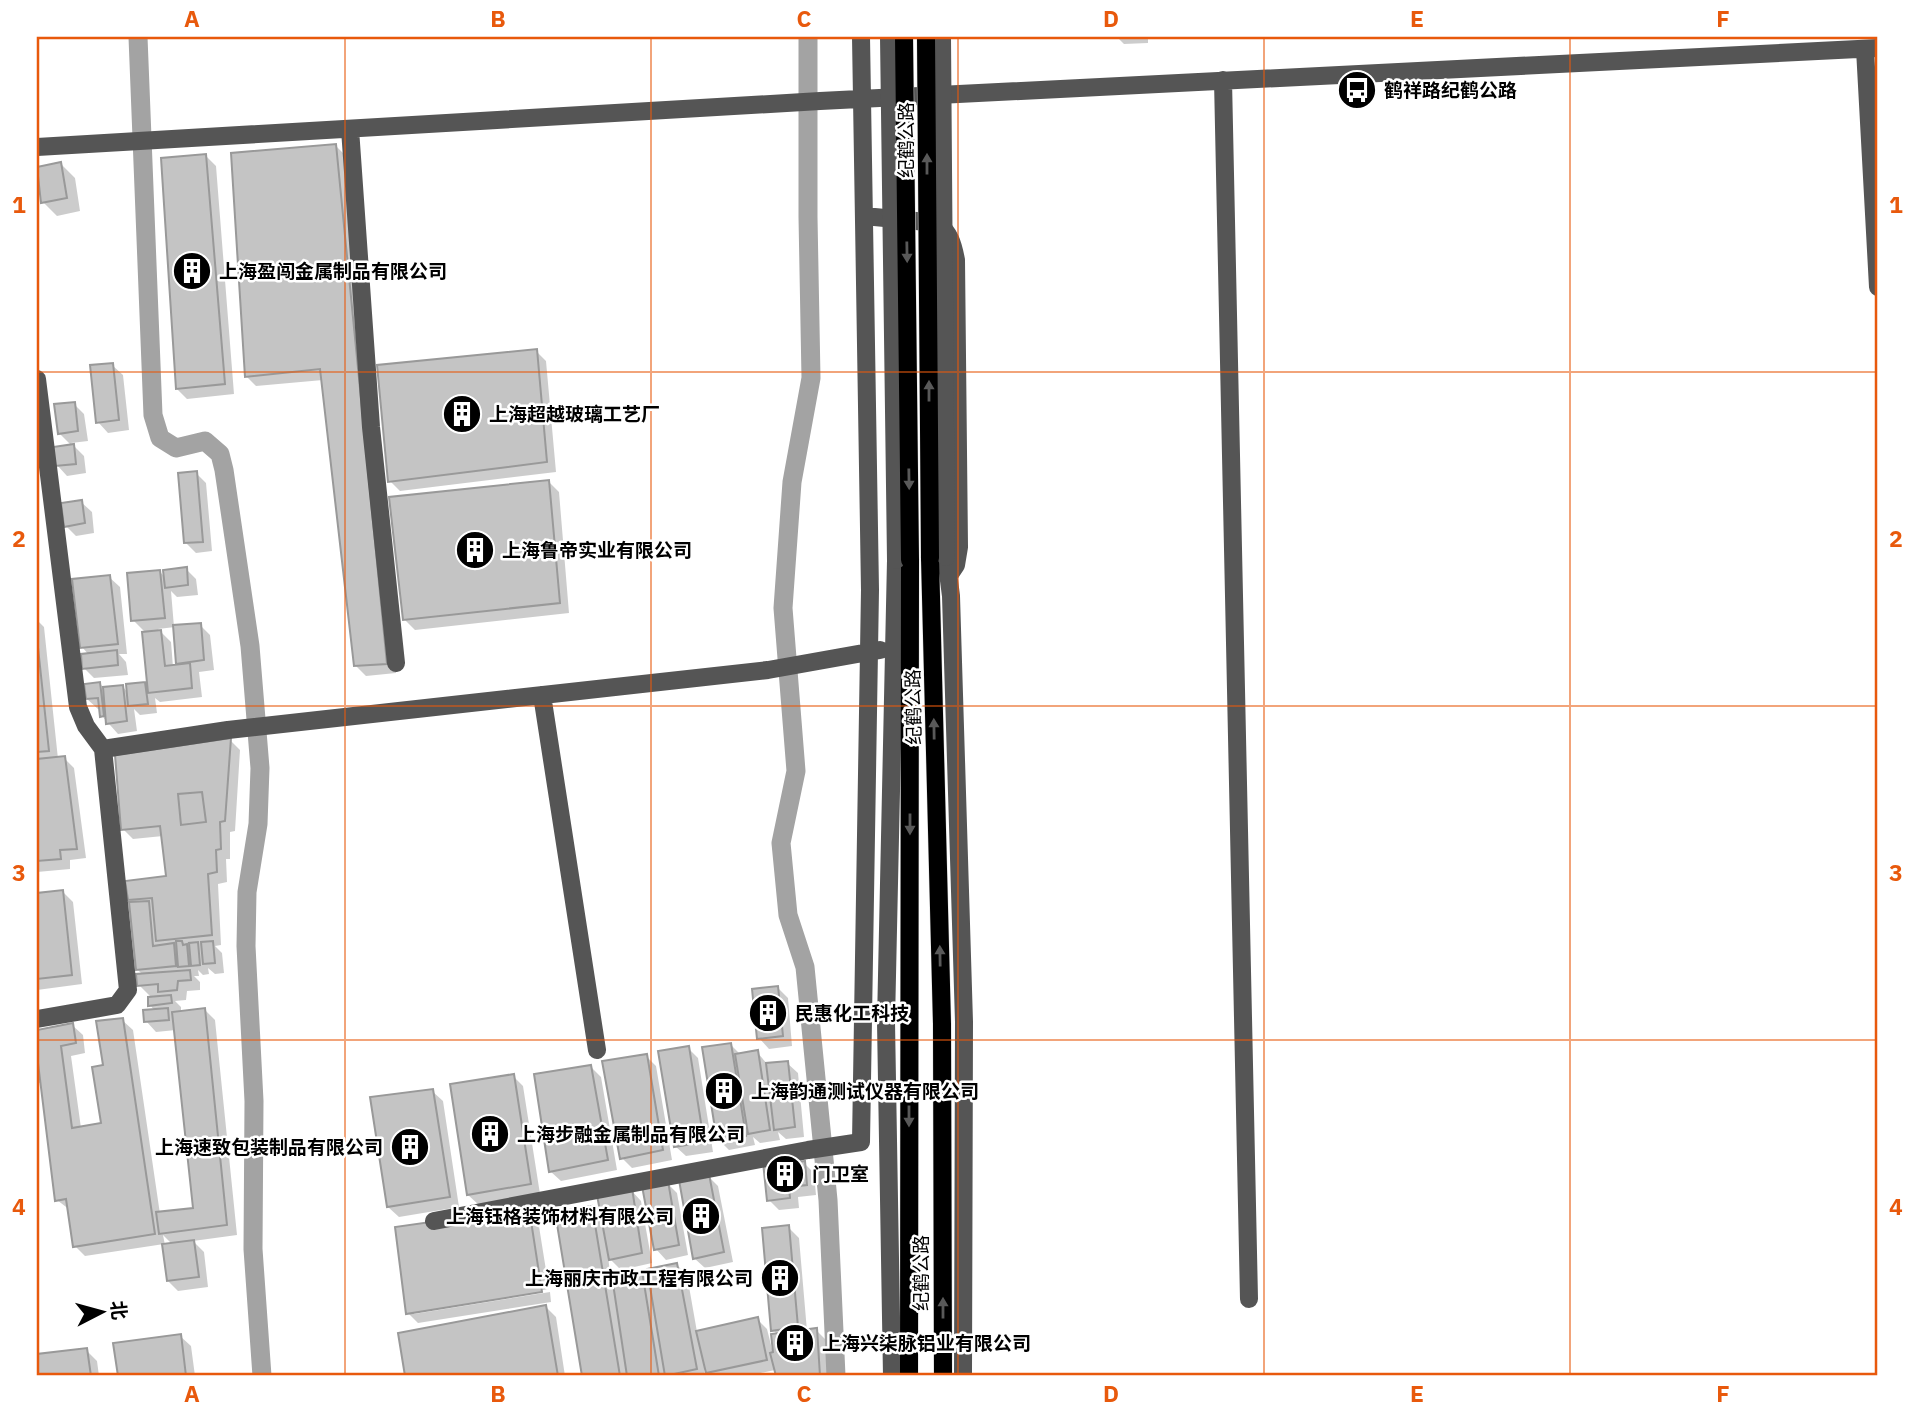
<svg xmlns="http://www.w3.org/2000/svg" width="1915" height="1413" viewBox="0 0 1915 1413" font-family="'IBM Plex Sans','Noto Sans SC',sans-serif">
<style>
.shadow{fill:#0003;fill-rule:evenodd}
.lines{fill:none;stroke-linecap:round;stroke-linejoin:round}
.canal{stroke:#a3a3a3;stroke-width:19}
.building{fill:#c4c4c4;stroke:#999;stroke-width:2}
.major-casing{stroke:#dbdbdb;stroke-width:19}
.minor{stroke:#555;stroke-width:18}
.major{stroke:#000;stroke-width:18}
.major-bridge-casing{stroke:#dbdbdb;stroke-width:19;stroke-linecap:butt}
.minor-bridge{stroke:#555;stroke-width:18}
.major-bridge{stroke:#000;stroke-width:18}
.oneway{fill:#595959}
.grid{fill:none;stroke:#e8590c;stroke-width:2;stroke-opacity:0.55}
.labels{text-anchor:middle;stroke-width:5;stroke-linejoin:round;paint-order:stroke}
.poi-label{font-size:19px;font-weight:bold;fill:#000;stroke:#fff;text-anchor:start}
.street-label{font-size:19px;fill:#000;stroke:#fff}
.neatline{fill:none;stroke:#e8590c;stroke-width:2.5}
.grid-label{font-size:23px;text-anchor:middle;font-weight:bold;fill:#e8590c}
</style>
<rect width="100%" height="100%" fill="#fff"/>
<path class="shadow" d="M 1117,37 L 1148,37 L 1148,43 L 1124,44 Z
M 336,146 L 346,156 L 396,673 L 366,676 L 356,666 L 323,380 L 256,386 L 246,376 Z
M 206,156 L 216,166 L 234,394 L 187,399 L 177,389 Z
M 61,164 L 75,178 L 80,211 L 57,216 L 43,202 Z
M 536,351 L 546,361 L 556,472 L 400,491 L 390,481 Z
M 112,365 L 123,375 L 129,430 L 108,433 L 98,422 Z
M 74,404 L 84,414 L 88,441 L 71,443 L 84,456 L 86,473 L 67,476 L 57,465 L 72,446 L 59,433 Z
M 196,473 L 206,483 L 212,551 L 196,553 L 186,543 Z
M 549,482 L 559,492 L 569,613 L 415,630 L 404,619 Z
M 81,502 L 92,512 L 94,533 L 76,536 L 66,526 Z
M 186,569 L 196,579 L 198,595 L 177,597 L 171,591 L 174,627 L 200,625 L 210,635 L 214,670 L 199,672 L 202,697 L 160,702 L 155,698 L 157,713 L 140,715 L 134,709 L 137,731 L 118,734 L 102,716 L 101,709 L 98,709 L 87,699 L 100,684 L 105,689 L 123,687 L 128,693 L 145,683 L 149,688 L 144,631 L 133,620 L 160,572 L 166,578 ZM 175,627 L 178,666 L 173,667 L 171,642 L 158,629 Z
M 109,577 L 120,587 L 127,654 L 119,654 L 126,662 L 128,675 L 94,678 L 84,668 L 89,655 L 82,647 Z
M 37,620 L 44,627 L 58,759 L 64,758 L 74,768 L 86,858 L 70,860 L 70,869 L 37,872 Z
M 230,740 L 240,750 L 235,831 L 230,832 L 230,859 L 226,859 L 227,882 L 218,884 L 221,945 L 215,946 L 222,953 L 224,973 L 215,974 L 208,968 L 209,974 L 203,975 L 198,970 L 199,976 L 194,976 L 200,982 L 200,990 L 187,991 L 186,1000 L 175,1001 L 181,1007 L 181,1013 L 204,1009 L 215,1020 L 237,1235 L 193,1241 L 204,1252 L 208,1287 L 178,1291 L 168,1281 L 164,1244 L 85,1256 L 75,1246 L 70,1210 L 57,1200 L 42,1082 L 37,1084 L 37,1031 L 72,1025 L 83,1035 L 85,1053 L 71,1056 L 81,1128 L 103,1124 L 105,1067 L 122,1020 L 133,1030 L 160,1214 L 195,1210 L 176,1030 L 156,1032 L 146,1021 L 155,1011 L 150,1005 L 152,998 L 139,985 L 143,975 L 137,969 L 134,904 L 129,899 L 168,878 L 163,836 L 133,839 L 123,829 ZM 163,1235 L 172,1244 L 165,1245 Z
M 63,892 L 73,902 L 82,984 L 37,990 L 37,895 Z
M 778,988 L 788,998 L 792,1046 L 769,1049 L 759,1038 Z
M 730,1044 L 741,1055 L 757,1052 L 768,1065 L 787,1063 L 798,1073 L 804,1137 L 786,1139 L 778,1132 L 780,1140 L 760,1143 L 753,1137 L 755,1145 L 729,1150 L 719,1140 Z
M 688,1048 L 698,1058 L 713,1152 L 686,1156 L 675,1146 Z
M 646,1056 L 656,1066 L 672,1160 L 632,1168 L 622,1158 Z
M 591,1067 L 601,1077 L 617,1170 L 561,1181 L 550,1171 Z
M 513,1076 L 523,1086 L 540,1194 L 479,1205 L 468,1195 Z
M 432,1091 L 443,1101 L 459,1207 L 399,1217 L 388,1207 Z
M 785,1161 L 790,1165 L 804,1163 L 814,1173 L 816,1195 L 798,1197 L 799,1208 L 779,1210 L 769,1200 Z
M 708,1176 L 718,1186 L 733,1262 L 705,1268 L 694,1258 Z
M 667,1183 L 677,1193 L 688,1255 L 666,1260 L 656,1249 Z
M 631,1190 L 641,1201 L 652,1263 L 621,1270 L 608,1257 L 611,1279 L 641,1273 L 651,1282 L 677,1265 L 687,1275 L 697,1332 L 757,1319 L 767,1329 L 773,1353 L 775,1353 L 778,1335 L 773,1330 L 788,1227 L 799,1238 L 807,1331 L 816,1330 L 826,1340 L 828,1376 L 776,1376 L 775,1370 L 747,1376 L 712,1376 L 704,1368 L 705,1376 L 668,1376 L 666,1374 L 666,1376 L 583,1376 L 557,1214 L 591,1208 L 604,1221 Z
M 528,1210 L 538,1220 L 549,1289 L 414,1311 L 414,1314 L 550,1292 L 551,1302 L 418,1323 L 408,1313 Z
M 546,1307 L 556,1317 L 565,1376 L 406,1376 L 400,1334 Z
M 180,1336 L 191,1346 L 195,1376 L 119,1376 L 115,1345 Z
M 86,1350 L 97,1361 L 99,1376 L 37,1376 L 37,1356 Z"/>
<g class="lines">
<path class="canal" d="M 138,37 L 153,415 L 160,438 L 176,448 L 205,441 L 220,454 L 224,470 L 250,646 L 260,768 L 258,824 L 247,892 L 246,946 L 254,1101 L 253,1249 L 262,1376
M 808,37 L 808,217 L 811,378 L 792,482 L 783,608 L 796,771 L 781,843 L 788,915 L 805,967 L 828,1200 L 836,1376"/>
</g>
<path class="building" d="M 336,144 L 387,664 L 354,666 L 320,369 L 245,377 L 231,153 Z
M 206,154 L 225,384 L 176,389 L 161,158 Z
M 61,162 L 67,198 L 41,203 L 37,167 Z
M 537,349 L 547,462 L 388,482 L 377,365 Z
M 113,363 L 119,420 L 96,423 L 90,365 Z
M 75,402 L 78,431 L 58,434 L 54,404 Z
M 74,444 L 76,464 L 55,466 L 53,447 Z
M 197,471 L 203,542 L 184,543 L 178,473 Z
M 549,480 L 560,603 L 403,620 L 389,497 Z
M 82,500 L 85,523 L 64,527 L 61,503 Z
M 187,567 L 188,585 L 165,588 L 163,570 Z
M 160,570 L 165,618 L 131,621 L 127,573 Z
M 110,575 L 118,644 L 80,648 L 72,579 Z
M 201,623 L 204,660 L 176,664 L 173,625 Z
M 161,630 L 165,666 L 190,663 L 192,688 L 148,693 L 142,632 Z
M 37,638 L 49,751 L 37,752 Z
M 117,650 L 118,665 L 82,669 L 81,654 Z
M 100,682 L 104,716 L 100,717 L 98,698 L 86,699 L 84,684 Z
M 145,682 L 148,704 L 128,706 L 126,684 Z
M 123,685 L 127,721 L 106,724 L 103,687 Z
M 231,738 L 225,821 L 220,822 L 221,849 L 216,850 L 217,872 L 208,874 L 212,935 L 156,941 L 152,898 L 128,900 L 125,881 L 166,876 L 160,826 L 121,830 L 115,755 Z
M 65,756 L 77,849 L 60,850 L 61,859 L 37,861 L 37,759 Z
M 202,792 L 206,822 L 181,825 L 178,794 Z
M 63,890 L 72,975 L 37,979 L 37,893 Z
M 149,901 L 153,946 L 174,943 L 176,966 L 136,970 L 129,902 Z
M 176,941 L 182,941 L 183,945 L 187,944 L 189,966 L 178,967 Z
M 213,941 L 215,963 L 203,964 L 201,942 Z
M 198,942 L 200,965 L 191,966 L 189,943 Z
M 190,970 L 191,980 L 178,981 L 177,990 L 158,992 L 158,984 L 137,986 L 136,974 Z
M 778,986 L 783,1036 L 757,1039 L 752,989 Z
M 171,995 L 172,1003 L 148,1006 L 148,997 Z
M 168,1008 L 169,1020 L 144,1022 L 143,1010 Z
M 205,1008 L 227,1225 L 159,1234 L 156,1212 L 193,1208 L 172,1012 Z
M 123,1018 L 155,1234 L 73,1247 L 66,1199 L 55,1201 L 37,1055 L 37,1030 L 73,1023 L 76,1043 L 61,1046 L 72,1128 L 101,1123 L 92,1067 L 103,1065 L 96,1021 Z
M 731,1043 L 746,1136 L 717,1141 L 702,1047 Z
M 689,1046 L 704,1142 L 674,1147 L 658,1051 Z
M 758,1050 L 770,1130 L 748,1134 L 735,1054 Z
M 647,1054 L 663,1150 L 620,1159 L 602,1061 Z
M 788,1061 L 795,1127 L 774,1130 L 766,1063 Z
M 591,1065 L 608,1160 L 549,1172 L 534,1074 Z
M 514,1074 L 531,1184 L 467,1195 L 450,1084 Z
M 433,1089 L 450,1197 L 387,1207 L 370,1097 Z
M 786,1159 L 786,1164 L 805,1161 L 807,1185 L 789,1187 L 790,1198 L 767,1201 L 763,1162 Z
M 709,1174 L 724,1252 L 693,1259 L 679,1180 Z
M 668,1181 L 679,1245 L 654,1250 L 642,1186 Z
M 632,1188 L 642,1253 L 609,1260 L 597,1195 Z
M 592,1206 L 620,1376 L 582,1376 L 555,1212 Z
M 529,1208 L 542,1292 L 406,1314 L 395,1227 Z
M 789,1225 L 798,1327 L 771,1331 L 762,1228 Z
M 194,1240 L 199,1277 L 167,1281 L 162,1244 Z
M 677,1263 L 697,1369 L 665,1376 L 647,1269 Z
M 642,1271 L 659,1376 L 627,1376 L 612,1277 Z
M 546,1305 L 558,1376 L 405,1376 L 398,1333 Z
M 758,1317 L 767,1360 L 706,1373 L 696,1331 Z
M 817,1328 L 820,1376 L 776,1376 L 770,1353 L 773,1352 L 771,1334 Z
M 181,1334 L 186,1376 L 118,1376 L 113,1343 Z
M 87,1348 L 91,1376 L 37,1376 L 37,1354 Z"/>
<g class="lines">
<g class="major-casing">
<path id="major" d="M 930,558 L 942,1024 L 943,1376
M 909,1376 L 910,560"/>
</g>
<path class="minor" d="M 1865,49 L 1878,287
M 1223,80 L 1249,1299
M 350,129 L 371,427 L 396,663
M 37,147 L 820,101 L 1878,48
M 864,216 L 937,223 C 950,233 953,244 956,260 L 959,547 L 956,565 L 950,574
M 37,379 L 78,707 L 86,726 L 103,749 L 128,990 L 117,1005 L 37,1019
M 946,557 L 951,596 L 964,1022 L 963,1376
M 542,695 L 597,1050
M 103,749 L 228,730 L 768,670 L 880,650
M 434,1221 L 808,1150 L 861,1142 L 870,590 L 861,37
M 892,1376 L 886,1022 L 896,560"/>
<use href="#major" class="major"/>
<g class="major-bridge-casing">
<path id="major-bridge" d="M 904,37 L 910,560
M 926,37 L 930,558"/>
</g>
<path class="minor-bridge" d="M 889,37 L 896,560
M 942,37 L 946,557"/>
<use href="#major-bridge" class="major-bridge"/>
</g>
<defs><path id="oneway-solid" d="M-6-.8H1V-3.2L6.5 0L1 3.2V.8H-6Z" transform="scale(1.75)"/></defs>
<g class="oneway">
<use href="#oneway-solid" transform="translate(927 164) rotate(-90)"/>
<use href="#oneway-solid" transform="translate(907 252) rotate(89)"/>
<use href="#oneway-solid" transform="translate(929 391) rotate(-90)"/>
<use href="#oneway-solid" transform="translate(909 479) rotate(89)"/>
<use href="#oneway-solid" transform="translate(934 729) rotate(-91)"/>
<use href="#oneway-solid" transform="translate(910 824) rotate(90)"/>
<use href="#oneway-solid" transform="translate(940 956) rotate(-91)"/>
<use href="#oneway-solid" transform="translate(909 1116) rotate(90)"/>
<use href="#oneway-solid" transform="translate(943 1308) rotate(-90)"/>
</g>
<path class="grid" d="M 345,37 L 345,1376M 651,37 L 651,1376M 958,37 L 958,1376M 1264,37 L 1264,1376M 1570,37 L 1570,1376M 37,372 L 1878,372M 37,706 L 1878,706M 37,1040 L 1878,1040"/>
<defs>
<g id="bus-disc" transform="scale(2.0125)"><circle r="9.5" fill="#000" stroke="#fff"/><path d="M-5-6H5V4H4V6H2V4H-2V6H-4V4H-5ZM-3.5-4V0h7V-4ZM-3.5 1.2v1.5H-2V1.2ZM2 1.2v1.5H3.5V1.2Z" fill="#fff"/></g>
<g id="building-disc" transform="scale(2.0125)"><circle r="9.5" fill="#000" stroke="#fff"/><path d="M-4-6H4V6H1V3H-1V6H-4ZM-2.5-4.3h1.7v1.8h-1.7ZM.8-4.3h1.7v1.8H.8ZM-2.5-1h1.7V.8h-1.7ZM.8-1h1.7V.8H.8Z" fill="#fff"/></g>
</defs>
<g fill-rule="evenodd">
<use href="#bus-disc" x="1357" y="90"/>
<use href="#building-disc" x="192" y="271"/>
<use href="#building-disc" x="462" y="414"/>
<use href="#building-disc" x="475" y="550"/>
<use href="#building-disc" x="768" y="1013"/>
<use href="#building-disc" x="724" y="1091"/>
<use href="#building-disc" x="490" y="1134"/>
<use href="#building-disc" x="410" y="1147"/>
<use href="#building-disc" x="785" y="1174"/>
<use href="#building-disc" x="701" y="1216"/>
<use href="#building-disc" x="780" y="1278"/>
<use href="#building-disc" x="795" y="1343"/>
</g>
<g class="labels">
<g class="poi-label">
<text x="1384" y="97">鹤祥路纪鹤公路</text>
<text x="219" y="278">上海盈闯金属制品有限公司</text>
<text x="489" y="421">上海超越玻璃工艺厂</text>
<text x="502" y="557">上海鲁帝实业有限公司</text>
<text x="795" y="1020">民惠化工科技</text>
<text x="751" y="1098">上海韵通测试仪器有限公司</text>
<text x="517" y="1141">上海步融金属制品有限公司</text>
<text x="383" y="1154" text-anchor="end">上海速致包装制品有限公司</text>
<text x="812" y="1181">门卫室</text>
<text x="674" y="1223" text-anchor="end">上海钰格装饰材料有限公司</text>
<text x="753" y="1285" text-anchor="end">上海丽庆市政工程有限公司</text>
<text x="822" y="1350">上海兴柒脉铝业有限公司</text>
</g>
<g class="street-label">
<text transform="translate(906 140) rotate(-90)" y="7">纪鹤公路</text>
<text transform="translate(913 707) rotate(-91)" y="7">纪鹤公路</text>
<text transform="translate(921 1273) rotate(-90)" y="7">纪鹤公路</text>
</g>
</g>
<rect width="1915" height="1413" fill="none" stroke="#ffffff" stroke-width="77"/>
<g transform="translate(102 1312) rotate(84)" stroke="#ffffff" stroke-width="5" paint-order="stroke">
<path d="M0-5L12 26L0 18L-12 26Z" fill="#000000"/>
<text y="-10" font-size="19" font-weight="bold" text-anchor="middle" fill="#000000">北</text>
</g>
<rect x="38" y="38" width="1838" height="1336" class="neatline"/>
<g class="grid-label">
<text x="192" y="27">A</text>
<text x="498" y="27">B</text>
<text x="804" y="27">C</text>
<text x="1111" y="27">D</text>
<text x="1417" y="27">E</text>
<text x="1723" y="27">F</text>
<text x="19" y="213">1</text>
<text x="1896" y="213">1</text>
<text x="19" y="547">2</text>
<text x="1896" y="547">2</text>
<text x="19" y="881">3</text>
<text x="1896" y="881">3</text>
<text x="19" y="1215">4</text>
<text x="1896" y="1215">4</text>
<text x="192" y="1402">A</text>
<text x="498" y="1402">B</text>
<text x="804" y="1402">C</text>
<text x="1111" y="1402">D</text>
<text x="1417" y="1402">E</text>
<text x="1723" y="1402">F</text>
</g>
</svg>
